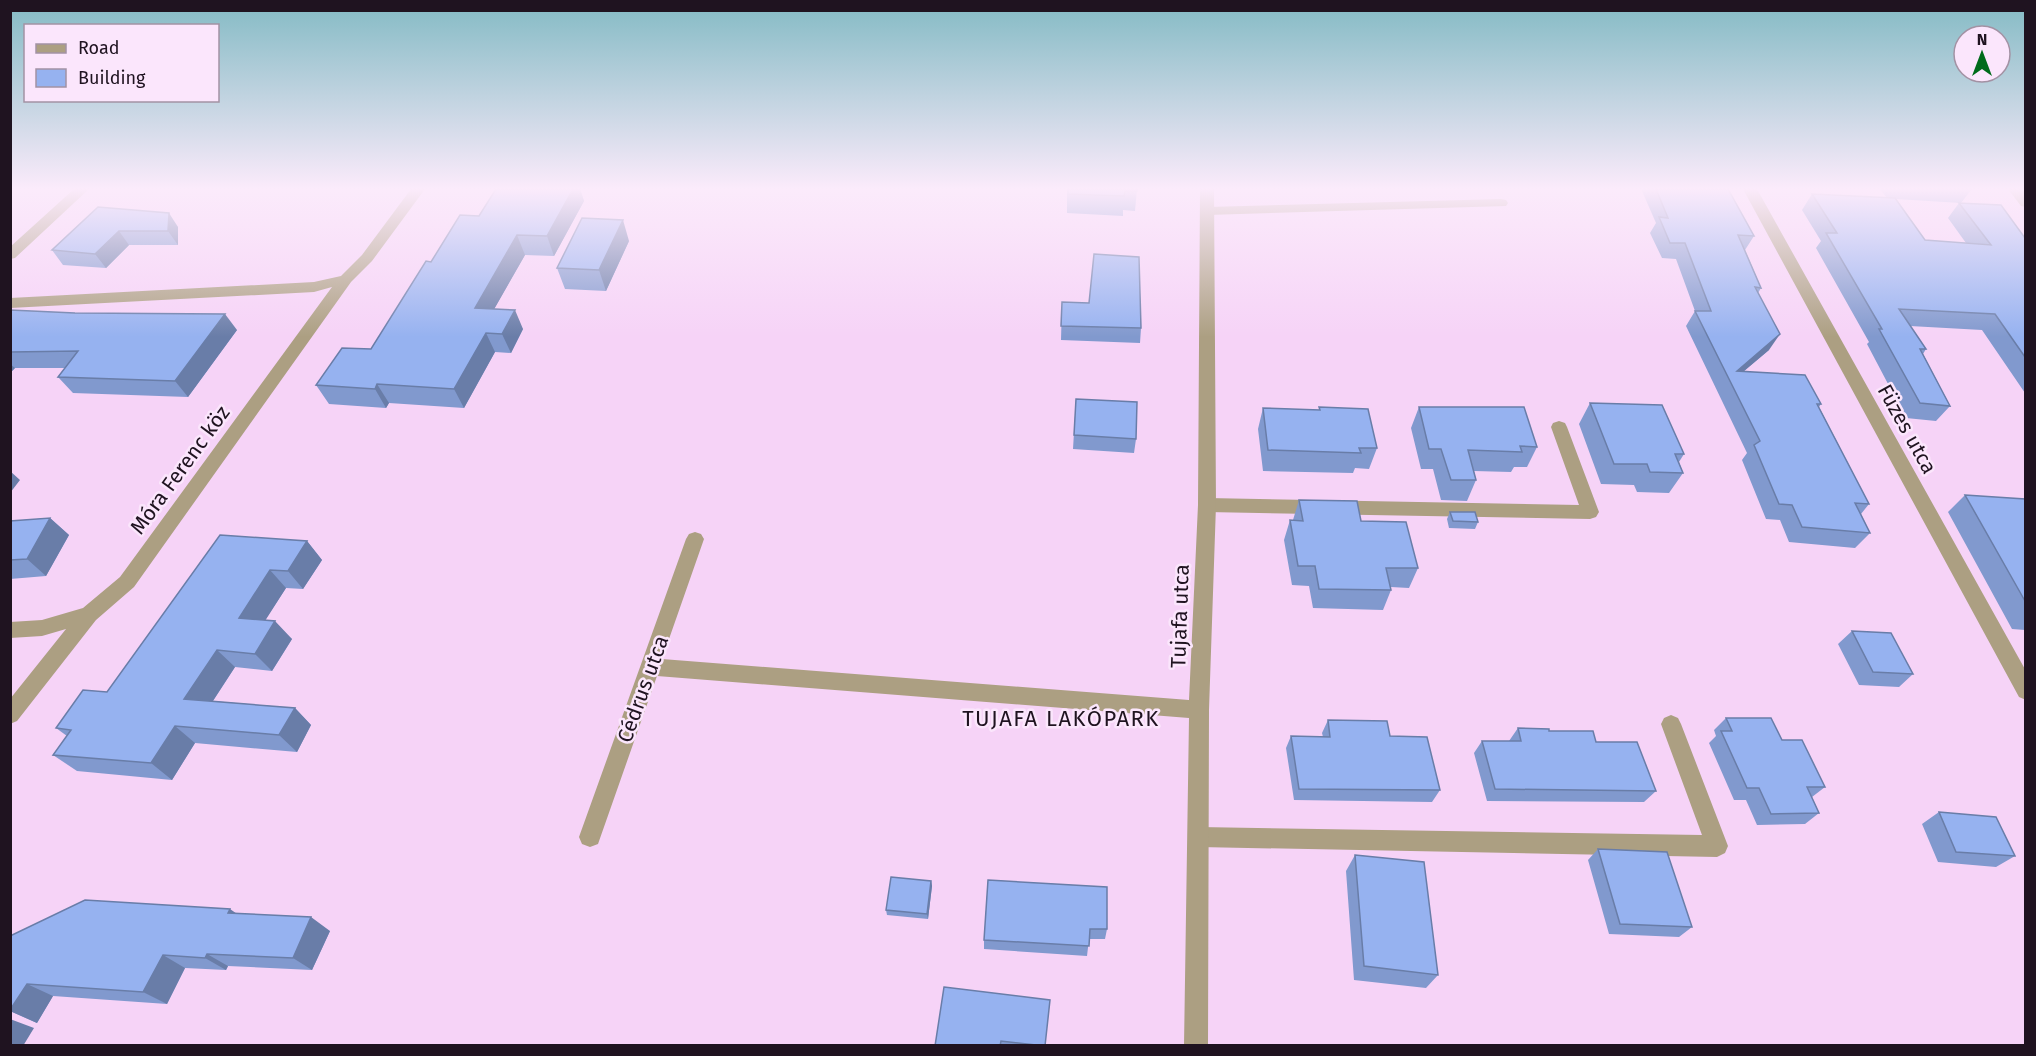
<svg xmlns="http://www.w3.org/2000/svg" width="2036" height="1056" viewBox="0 0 2036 1056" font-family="'Fira Sans',sans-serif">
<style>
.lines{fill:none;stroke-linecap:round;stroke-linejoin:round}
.lane{fill:#ac9f82;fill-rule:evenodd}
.street{fill:#ac9f82;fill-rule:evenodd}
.wall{fill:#8199ce}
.shaded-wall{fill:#697da8}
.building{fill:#96b2f0;stroke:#697da8;stroke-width:1.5}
.labels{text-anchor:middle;stroke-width:5;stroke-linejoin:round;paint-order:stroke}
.street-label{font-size:21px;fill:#1f1320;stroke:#fbe6fc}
.neighbourhood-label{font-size:22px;letter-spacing:1.5px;fill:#1f1320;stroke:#fbe6fc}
</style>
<rect width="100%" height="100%" fill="#f6d3f7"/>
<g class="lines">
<path class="lane" d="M 1501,199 L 1506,200 L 1508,203 L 1506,206 L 1207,215 L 1200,211 L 1207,207 Z
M 1559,421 L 1565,423 L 1567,427 L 1599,512 L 1596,517 L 1590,519 L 1207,512 L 1201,510 L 1198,505 L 1201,500 L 1207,498 L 1579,505 L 1551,427 L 1553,423 Z
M 1671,715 L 1678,718 L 1681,724 L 1728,846 L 1725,853 L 1717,857 L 1199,847 L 1191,844 L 1188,837 L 1191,830 L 1199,827 L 1702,835 L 1661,724 L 1664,718 Z"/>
<path class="street" d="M 74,189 L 89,189 L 15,258 L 10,259 L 10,247 Z
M 411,189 L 425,189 L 372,261 L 351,282 L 134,587 L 96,620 L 17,721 L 10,724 L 10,699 L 66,629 L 42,636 L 10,638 L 10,622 L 42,620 L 83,608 L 120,577 L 332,287 L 314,292 L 10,308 L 10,298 L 314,282 L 341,276 L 362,255 Z
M 1200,189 L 1214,189 L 1216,505 L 1209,710 L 1208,1046 L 1184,1046 L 1189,718 L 657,676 L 598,844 L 590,847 L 582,844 L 579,837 L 686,539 L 689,534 L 695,532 L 701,534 L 704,539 L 662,659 L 1189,700 L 1198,505 Z
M 1743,189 L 1757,189 L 2026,671 L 2026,700 L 2019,697 Z
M 2008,189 L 2022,189 L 2026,193 L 2026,207 L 2021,206 Z"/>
</g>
<path class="wall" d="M 496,189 L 580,189 L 584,201 L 554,256 L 525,255 L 494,309 L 523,329 L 511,353 L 495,352 L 464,408 L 389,403 L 386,408 L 329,404 L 316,385 L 371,349 L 431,262 L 479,216 Z
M 1067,189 L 1137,189 L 1135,211 L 1123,210 L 1123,216 L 1067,213 Z
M 1643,189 L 1728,189 L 1754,236 L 1745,250 L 1761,288 L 1758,293 L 1769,350 L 1744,371 L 1821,404 L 1819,407 L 1869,504 L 1861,514 L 1870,533 L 1855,548 L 1789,542 L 1780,520 L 1766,519 L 1742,460 L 1747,453 L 1686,326 L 1695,311 L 1676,259 L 1662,258 L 1650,233 L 1656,223 L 1642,191 Z
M 1880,189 L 1972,189 L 1961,203 L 1896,199 L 1925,240 L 1966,243 L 1948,218 L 1959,203 L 2025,238 L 2025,393 L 1982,330 L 1910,326 L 1926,349 L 1923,354 L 1950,406 L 1936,421 L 1906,418 L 1867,344 L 1869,342 L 1816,248 L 1821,241 L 1802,210 L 1812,194 L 1887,198 Z
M 98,207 L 178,227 L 178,245 L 129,245 L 106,268 L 63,265 L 52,250 Z
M 629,241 L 606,291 L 565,289 L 557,268 Z
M 1062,302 L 1141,328 L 1140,343 L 1061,340 Z
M 10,310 L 237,330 L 188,397 L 73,393 L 58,377 L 65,368 L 15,368 L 10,373 Z
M 1076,399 L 1136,439 L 1134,453 L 1073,449 Z
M 1590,403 L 1684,454 L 1679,462 L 1683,473 L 1669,493 L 1637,492 L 1634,485 L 1601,484 L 1579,424 Z
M 1319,407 L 1377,448 L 1369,469 L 1355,468 L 1353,473 L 1263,471 L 1258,429 L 1263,408 L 1319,410 Z
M 1419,407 L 1537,447 L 1527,467 L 1514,467 L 1511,472 L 1474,471 L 1476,480 L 1467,501 L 1441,500 L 1433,469 L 1421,469 L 1411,428 Z
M 1965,495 L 2025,499 L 2025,630 L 2012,629 L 1948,512 Z
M 1299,500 L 1361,521 L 1418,568 L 1409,588 L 1391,587 L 1391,590 L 1383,610 L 1313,608 L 1309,586 L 1292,585 L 1284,540 L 1290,520 L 1293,520 Z
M 1450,512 L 1478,522 L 1475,529 L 1449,528 L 1447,519 Z
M 50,518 L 69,535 L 46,576 L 10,579 L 10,521 Z
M 307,541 L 322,560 L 303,589 L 286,588 L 265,620 L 292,639 L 272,671 L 235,667 L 213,701 L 295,708 L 311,725 L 297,752 L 195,743 L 172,780 L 77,771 L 53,755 L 67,736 L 56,728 L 107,692 Z
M 1852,631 L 1913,674 L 1899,687 L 1859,685 L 1838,644 Z
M 1726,718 L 1782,740 L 1825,787 L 1812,797 L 1819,813 L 1805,824 L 1757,825 L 1746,800 L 1734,800 L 1709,743 L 1716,736 L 1714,730 Z
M 1328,720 L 1390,736 L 1440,790 L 1432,802 L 1294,800 L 1286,748 L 1291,736 L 1323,737 L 1322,733 Z
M 1518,728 L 1549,731 L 1596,742 L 1656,791 L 1644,802 L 1487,801 L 1474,753 L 1482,741 L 1509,741 Z
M 1939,812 L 2015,856 L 1996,867 L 1938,862 L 1922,824 Z
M 1598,849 L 1692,927 L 1679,937 L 1609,934 L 1588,860 Z
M 1355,855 L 1438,975 L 1426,988 L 1354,980 L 1346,871 Z
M 988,880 L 1107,929 L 1105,939 L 1089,939 L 1087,956 L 984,949 L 984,940 Z
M 931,881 L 932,886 L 928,919 L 887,915 L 886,910 Z
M 237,914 L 330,931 L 312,970 L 228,966 L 226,970 L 185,968 L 167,1004 L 53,996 L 37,1023 L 10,1011 L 10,936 Z
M 944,987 L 1046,1046 L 935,1046 Z"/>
<path class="shaded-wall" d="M 573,189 L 580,189 L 584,201 L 554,256 L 547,236 Z
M 169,213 L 178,227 L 178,245 L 168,231 Z
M 623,220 L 629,241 L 606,291 L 599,270 Z
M 119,231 L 129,245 L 106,268 L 95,254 Z
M 517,235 L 525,255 L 484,327 L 475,308 Z
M 515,310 L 523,329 L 511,353 L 502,334 Z
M 225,314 L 237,330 L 188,397 L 175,381 Z
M 486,333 L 495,352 L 464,408 L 454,389 Z
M 1780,334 L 1769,350 L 1731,382 L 1737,371 Z
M 10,364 L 15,368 L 10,373 Z
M 377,384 L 389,403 L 386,408 L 375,389 Z
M 10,471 L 20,480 L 10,493 Z
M 50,518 L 69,535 L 46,576 L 27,559 Z
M 307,541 L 322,560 L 303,589 L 288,571 Z
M 270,570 L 286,588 L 256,635 L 239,618 Z
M 275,621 L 292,639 L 272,671 L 255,654 Z
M 217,650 L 235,667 L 203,716 L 184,699 Z
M 295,708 L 311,725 L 297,752 L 279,735 Z
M 175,726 L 195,743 L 172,780 L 151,763 Z
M 931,881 L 932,886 L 928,919 L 927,914 Z
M 230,909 L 250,923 L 228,913 Z
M 311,917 L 330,931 L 312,970 L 293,958 Z
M 207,954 L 228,966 L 226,970 L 205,958 Z
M 163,955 L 185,968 L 167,1004 L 143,992 Z
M 27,984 L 53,996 L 37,1023 L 10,1011 L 10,1010 Z
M 10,1019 L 34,1028 L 23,1046 L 10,1046 Z"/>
<path class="building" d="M 496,189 L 573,189 L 547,236 L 517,235 L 475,308 L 515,310 L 502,334 L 486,333 L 454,389 L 377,384 L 375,389 L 316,385 L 342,348 L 371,349 L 426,261 L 431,262 L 460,215 L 479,216 Z
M 1068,189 L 1137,189 L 1137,191 L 1125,191 L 1124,196 L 1068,194 Z
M 1656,189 L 1728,189 L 1754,236 L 1738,235 L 1761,288 L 1755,287 L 1780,334 L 1737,371 L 1805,375 L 1821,404 L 1817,404 L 1869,504 L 1855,503 L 1870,533 L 1802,527 L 1792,505 L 1779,504 L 1754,445 L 1760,441 L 1695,311 L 1711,311 L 1685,243 L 1670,243 L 1659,217 L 1668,218 Z
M 1812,194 L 1895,198 L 1925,240 L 1991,245 L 1959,203 L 2001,205 L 2025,238 L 2025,357 L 1995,314 L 1899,309 L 1926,349 L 1920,349 L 1950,406 L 1920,403 L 1879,329 L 1882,329 L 1826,233 L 1837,233 Z
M 98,207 L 169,213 L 168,231 L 119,231 L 95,254 L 52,250 Z
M 582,218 L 623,220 L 599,270 L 557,268 Z
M 1094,254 L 1139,257 L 1141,328 L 1061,326 L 1062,302 L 1089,303 Z
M 10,310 L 75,313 L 225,314 L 175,381 L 58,377 L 78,351 L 10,352 Z
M 1076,399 L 1137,402 L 1136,439 L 1074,435 Z
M 1590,403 L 1662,405 L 1684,454 L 1675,454 L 1683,473 L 1650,472 L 1647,464 L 1614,464 Z
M 1319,407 L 1368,409 L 1377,448 L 1359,448 L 1361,453 L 1268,450 L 1263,408 L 1320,410 Z
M 1419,407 L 1524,407 L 1537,447 L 1520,446 L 1522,452 L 1468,450 L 1476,480 L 1451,480 L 1441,449 L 1429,449 Z
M 1965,495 L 2025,499 L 2025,601 Z
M 1299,500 L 1357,501 L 1361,521 L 1406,522 L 1418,568 L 1386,568 L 1391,590 L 1319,589 L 1315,566 L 1298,566 L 1290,520 L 1303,521 Z
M 1450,512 L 1475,512 L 1478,522 L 1453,521 Z
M 50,518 L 27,559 L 10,560 L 10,521 Z
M 220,535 L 307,541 L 288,571 L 270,570 L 239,618 L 275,621 L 255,654 L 217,650 L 184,699 L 295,708 L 279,735 L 175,726 L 151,763 L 53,755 L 71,730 L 56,728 L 83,690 L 107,692 Z
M 1852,631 L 1891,633 L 1913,674 L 1873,672 Z
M 1726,718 L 1771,718 L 1782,740 L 1802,740 L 1825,787 L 1807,787 L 1819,813 L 1771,814 L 1759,788 L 1747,788 L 1721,731 L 1732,731 Z
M 1328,720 L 1387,721 L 1390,736 L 1427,737 L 1440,790 L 1299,789 L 1291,736 L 1330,737 Z
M 1518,728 L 1549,729 L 1549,731 L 1593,731 L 1596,742 L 1637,742 L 1656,791 L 1495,789 L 1482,741 L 1521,741 Z
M 1939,812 L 1996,817 L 2015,856 L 1956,852 Z
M 1598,849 L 1667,852 L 1692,927 L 1620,924 Z
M 1355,855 L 1424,862 L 1438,975 L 1364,966 Z
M 891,877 L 931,881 L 927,914 L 886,910 Z
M 988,880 L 1107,887 L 1107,929 L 1090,929 L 1089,946 L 984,940 Z
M 85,900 L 230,909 L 228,913 L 311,917 L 293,958 L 207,954 L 205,958 L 163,955 L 143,992 L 27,984 L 10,1010 L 10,936 Z
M 944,987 L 1050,1000 L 1045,1046 L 1001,1041 L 1000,1046 L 935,1046 Z"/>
<linearGradient id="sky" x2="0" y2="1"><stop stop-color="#83bac4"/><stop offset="0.56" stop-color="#fbebfb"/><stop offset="1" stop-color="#fbebfb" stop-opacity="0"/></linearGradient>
<rect width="2036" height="337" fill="url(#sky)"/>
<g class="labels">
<g class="street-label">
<text transform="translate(1907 429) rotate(61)" y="7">Füzes utca</text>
<text transform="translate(180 470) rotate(-54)" y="7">Móra Ferenc köz</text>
<text transform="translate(1180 616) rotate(-88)" y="7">Tujafa utca</text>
<text transform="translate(643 689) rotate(-70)" y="7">Cédrus utca</text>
</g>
<g class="neighbourhood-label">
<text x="1061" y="726">TUJAFA LAKÓPARK</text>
</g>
</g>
<rect width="2036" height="1056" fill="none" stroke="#1f1320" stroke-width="24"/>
<rect x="24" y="24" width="195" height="78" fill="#fbe6fc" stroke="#a392a4" stroke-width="1.5"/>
<rect x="36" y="44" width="30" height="9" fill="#ac9f82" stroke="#a392a4" stroke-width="1.5"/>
<text x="78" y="54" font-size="18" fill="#1f1320">Road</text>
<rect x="36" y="69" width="30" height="18" fill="#96b2f0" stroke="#a392a4" stroke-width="1.5"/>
<text x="78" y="84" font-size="18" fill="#1f1320">Building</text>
<g transform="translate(1982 54)"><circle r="28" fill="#fbe6fc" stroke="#a392a4" stroke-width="1.5"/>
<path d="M0-4.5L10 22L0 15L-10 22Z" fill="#006b1b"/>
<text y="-9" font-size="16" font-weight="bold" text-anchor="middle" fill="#1f1320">N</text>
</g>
</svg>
